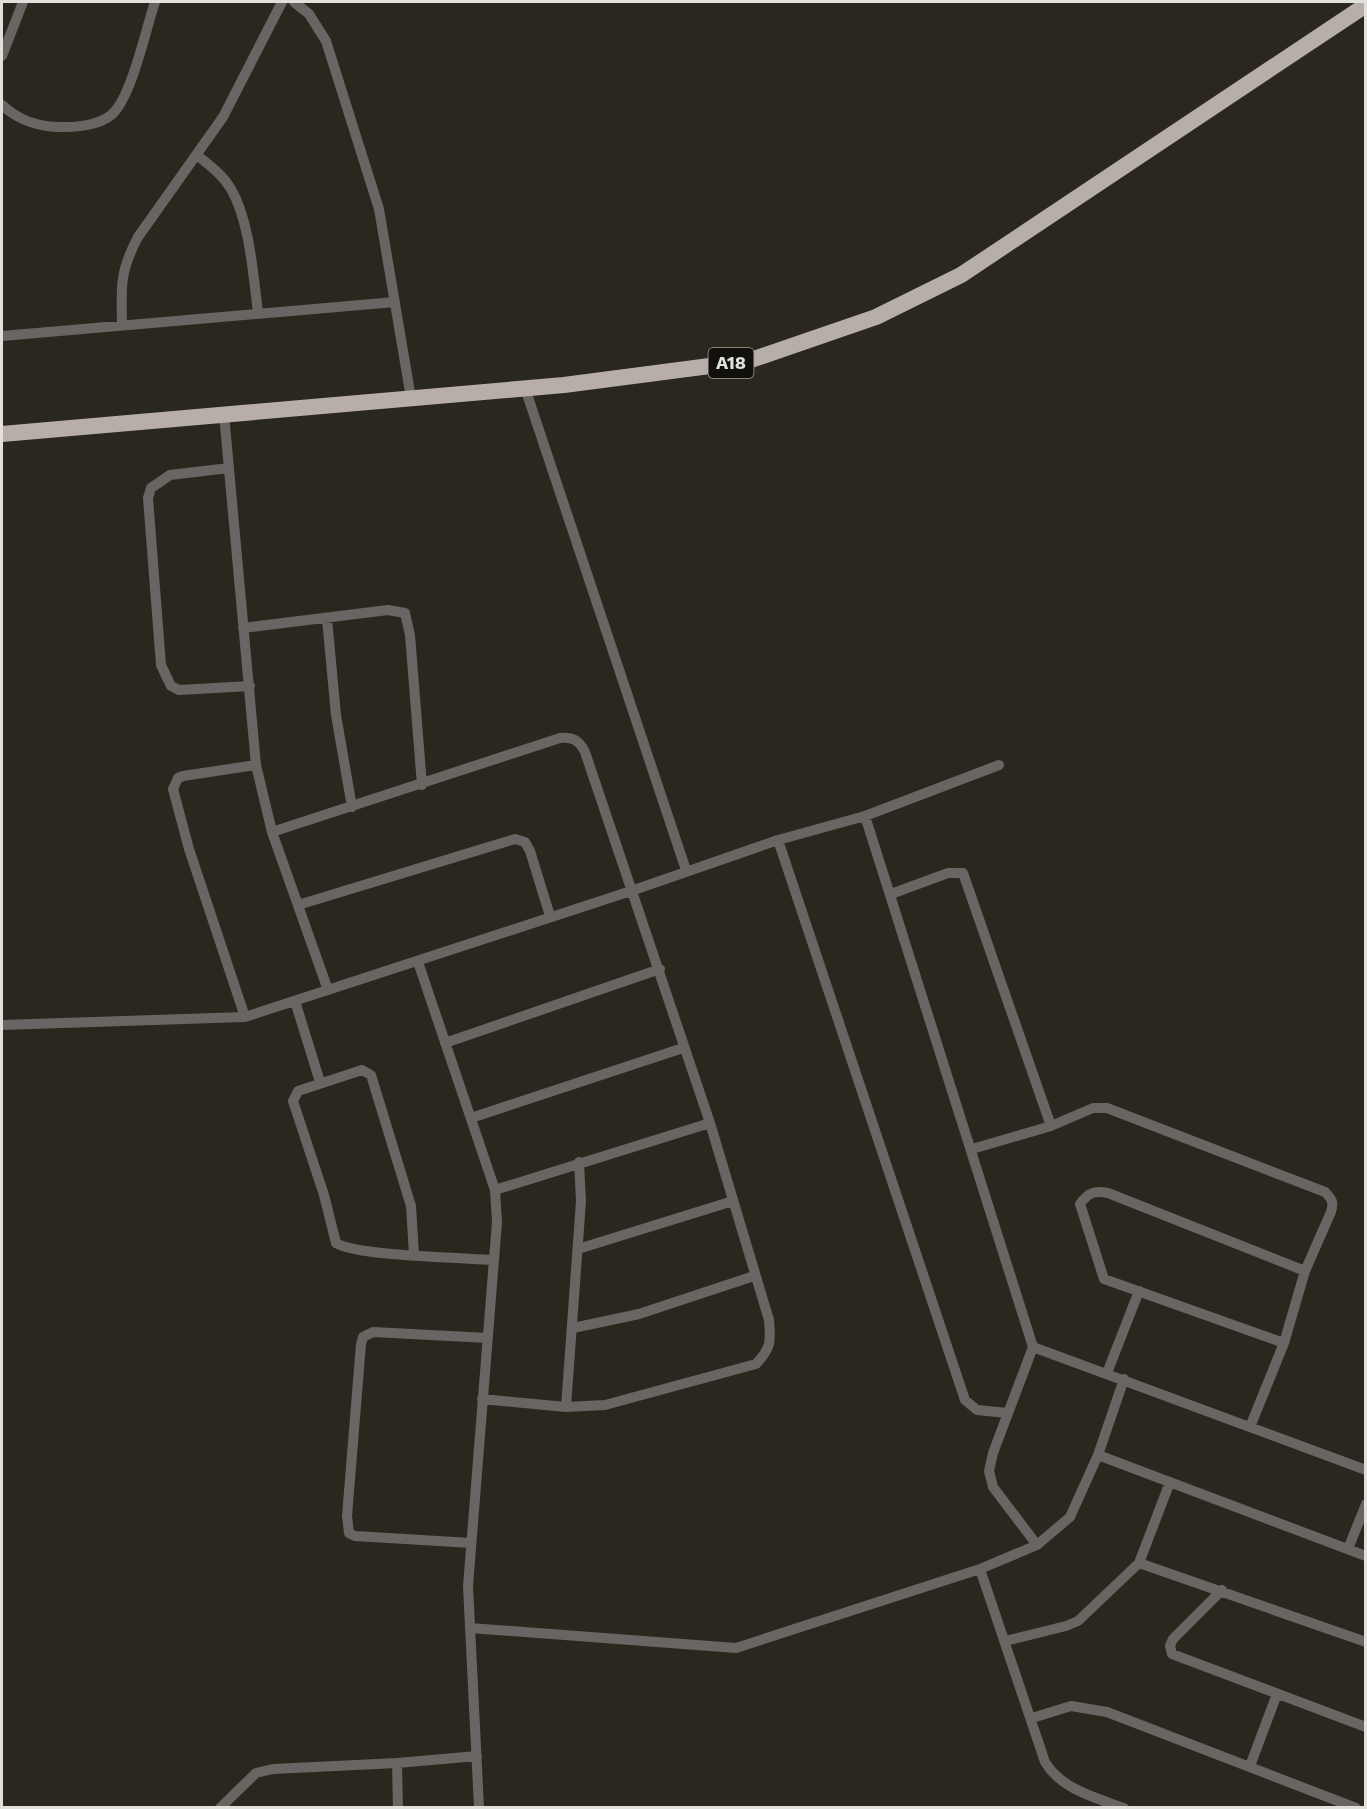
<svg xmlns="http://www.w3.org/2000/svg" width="1367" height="1809" viewBox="0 0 1367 1809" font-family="'Work Sans',sans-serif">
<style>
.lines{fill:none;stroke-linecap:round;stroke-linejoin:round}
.minor{stroke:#696562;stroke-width:10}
.trunk{stroke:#b8aea8;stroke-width:16}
.labels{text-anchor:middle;stroke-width:6;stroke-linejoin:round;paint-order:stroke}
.shield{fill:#11100c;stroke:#a3a29c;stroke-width:1.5}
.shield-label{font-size:18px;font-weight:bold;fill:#e2e0da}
</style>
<rect width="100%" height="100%" fill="#2a271e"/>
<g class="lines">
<path class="minor" d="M 294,2 L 309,14 L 326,41 L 379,209 L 411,398
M 2,56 L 23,2
M 2,105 C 19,121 42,128 65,127 C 81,127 106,124 116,110 C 133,89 146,29 155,2
M 198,156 C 210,166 223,175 231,189 C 250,222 253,275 258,312
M 122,324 C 121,286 120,271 138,237 L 223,117 L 282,2
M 2,336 L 395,302
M 525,388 L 686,870
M 224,414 L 256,765 L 272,832 L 328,990
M 229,468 L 170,475 L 151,488 L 148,498 L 161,665 L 171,686 L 179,690 L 250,686
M 327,619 L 336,715 L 352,807
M 243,628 L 388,610 L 405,613 L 410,635 L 422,785
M 865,816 L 1033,1347 L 1366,1470
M 272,832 L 560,738 C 573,737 579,740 585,752 L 710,1123 L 769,1320 C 771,1342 771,1348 756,1364 L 605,1405 L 566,1407 L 482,1399
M 778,840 L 965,1400 L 977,1410 L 1008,1413
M 891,894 L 948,873 L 963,873 L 1051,1126
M 298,905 L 515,839 L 525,842 L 530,851 L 550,916
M 418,962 L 495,1190 L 497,1222 L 468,1586 L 479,1808
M 295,1001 L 320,1082
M 245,1017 L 189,849 L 173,789 L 178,778 L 183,776 L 256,765
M 2,1025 L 245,1017 L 631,891 L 778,840 L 865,816 L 999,765
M 445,1043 L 660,969
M 471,1118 L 683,1048
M 972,1149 L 1051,1126 L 1093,1108 L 1107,1108 L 1325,1192 C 1332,1199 1334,1202 1331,1212 L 1305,1271 L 1284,1343 L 1250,1427
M 495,1190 L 710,1123
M 578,1249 L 733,1201
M 414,1255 L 411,1206 L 371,1075 L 362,1070 L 298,1091 L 293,1101 L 324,1195 L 336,1243 C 356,1256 464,1258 493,1260
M 573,1328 L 639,1314 L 754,1276
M 1284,1343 L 1104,1279 L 1080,1204 C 1088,1193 1094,1190 1108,1193 L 1305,1271
M 1033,1347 L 993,1453 L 989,1471 L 993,1487 L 1037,1545
M 1107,1373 L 1139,1291
M 566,1407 L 581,1201 L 579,1162
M 1098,1455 L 1366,1556
M 471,1543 L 355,1536 L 349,1533 L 347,1516 L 361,1344 L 363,1337 L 373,1332 L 488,1338
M 1348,1549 L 1366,1504
M 1139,1563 L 1366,1642
M 980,1569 L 1045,1762 C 1061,1789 1096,1798 1124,1808
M 1222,1590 L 1173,1639 L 1170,1646 L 1172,1654 L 1366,1727
M 470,1628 L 736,1648 L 980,1569 L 1037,1545 L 1070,1517 L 1098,1455 L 1124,1379
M 1005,1641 L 1066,1626 L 1078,1621 L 1139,1563 L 1170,1482
M 1032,1718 L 1071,1706 L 1107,1712 L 1356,1808
M 397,1763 L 398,1808
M 1250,1766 L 1277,1694
M 220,1808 L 256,1773 L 273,1769 L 397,1763 L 477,1756"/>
<path class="trunk" d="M 2,434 L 564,385 L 748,361 L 876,317 L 961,275 L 1366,5"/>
</g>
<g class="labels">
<rect class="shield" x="708.5" y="348" width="45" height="30" rx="4.5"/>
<g class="shield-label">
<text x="731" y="369">A18</text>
</g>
</g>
<rect width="1367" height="1809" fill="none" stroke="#e2e0da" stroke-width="6"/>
</svg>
